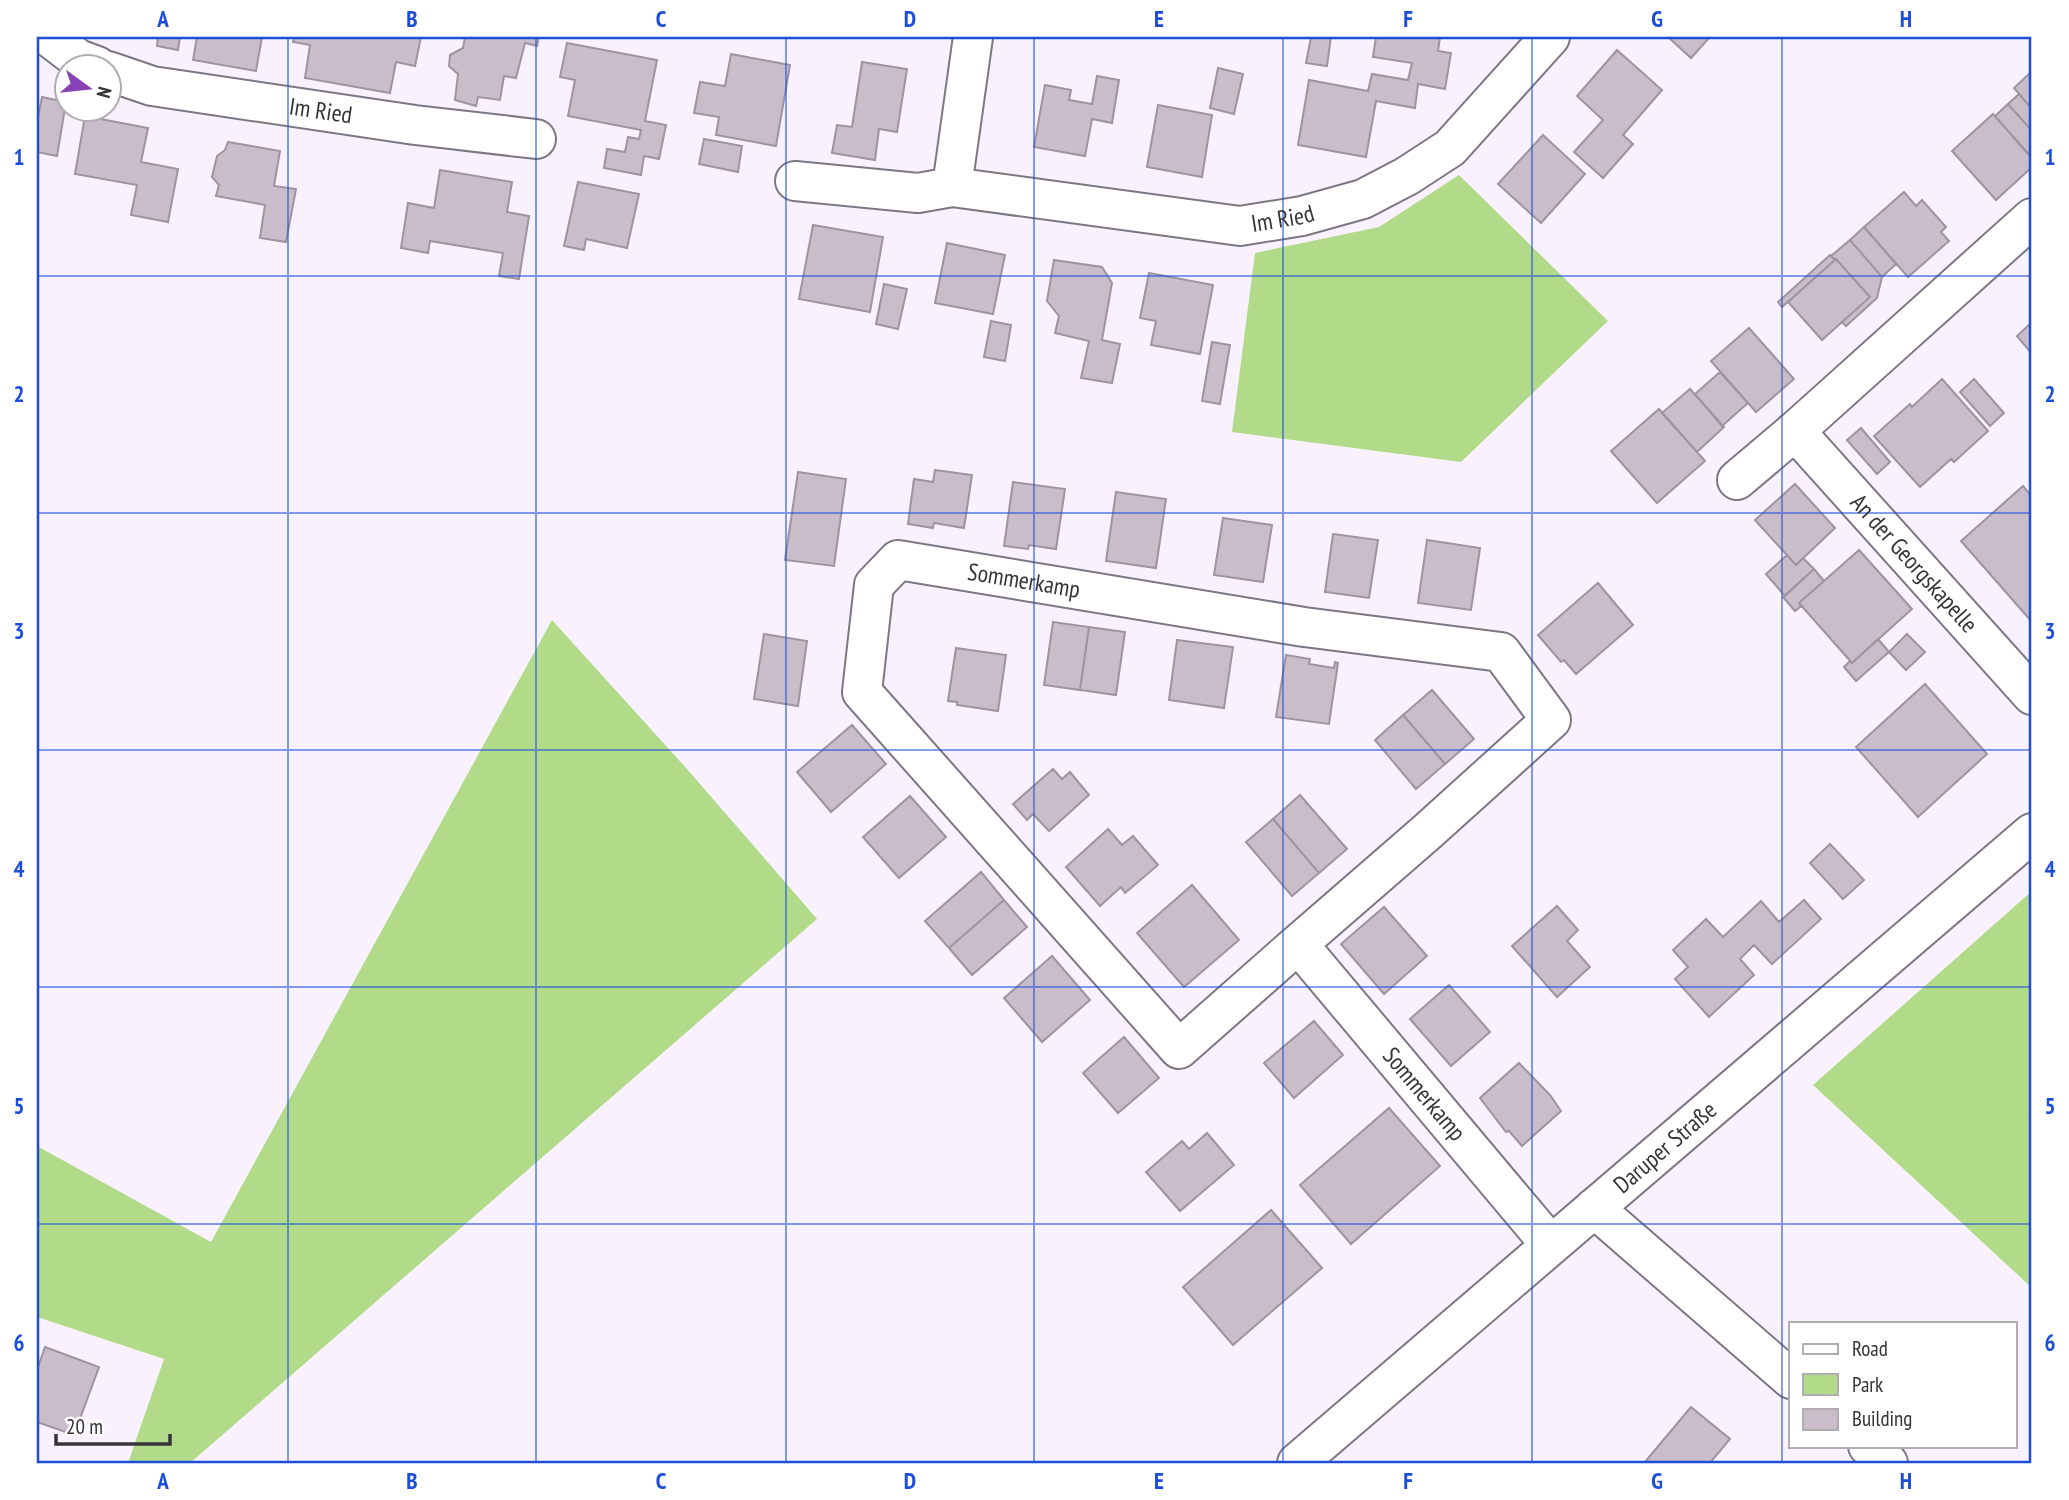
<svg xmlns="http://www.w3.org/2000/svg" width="2069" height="1500" viewBox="0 0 2069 1500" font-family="'PT Sans Narrow',sans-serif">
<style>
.green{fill:#b1da89}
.building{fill:#c9bdc9;stroke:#9e939e;stroke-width:2}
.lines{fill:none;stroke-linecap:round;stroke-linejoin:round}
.minor-casing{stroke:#7d7683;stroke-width:42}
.minor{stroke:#fff;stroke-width:38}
.grid{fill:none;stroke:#1d4ed8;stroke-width:2;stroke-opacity:0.55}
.labels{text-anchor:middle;stroke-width:6;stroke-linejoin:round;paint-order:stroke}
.street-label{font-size:24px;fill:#363339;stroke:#fff}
.neatline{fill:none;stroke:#1d4ed8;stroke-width:2.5}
.grid-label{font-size:23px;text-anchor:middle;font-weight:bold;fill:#1d4ed8}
</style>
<rect width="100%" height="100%" fill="#f9f2fe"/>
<path class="green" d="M 1459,175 L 1608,321 L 1461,462 L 1232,432 L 1255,253 L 1379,227 Z
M 552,620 L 687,769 L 817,919 L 190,1463 L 128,1463 L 164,1359 L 37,1317 L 37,1146 L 211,1242 Z
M 2032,891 L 2032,1288 L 1813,1085 Z"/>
<path class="building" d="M 158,37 L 180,37 L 178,50 L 157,46 Z
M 197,37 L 262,37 L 256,71 L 193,60 Z
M 294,37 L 421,37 L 415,66 L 396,62 L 390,93 L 305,78 L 310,45 L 293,42 Z
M 465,37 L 539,37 L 537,46 L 525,43 L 516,78 L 504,76 L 500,100 L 478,97 L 476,106 L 455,100 L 458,74 L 449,66 L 450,55 L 463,48 Z
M 1311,37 L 1331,37 L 1327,66 L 1306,63 Z
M 1376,37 L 1440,37 L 1438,51 L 1451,53 L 1445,89 L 1418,84 L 1415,108 L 1376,101 L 1366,157 L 1298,145 L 1309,80 L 1368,91 L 1372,74 L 1408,80 L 1412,63 L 1373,57 Z
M 1668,37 L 1710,37 L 1691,58 Z
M 567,43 L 657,60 L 645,121 L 666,125 L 659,159 L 644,156 L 641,175 L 604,168 L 607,149 L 625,152 L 628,137 L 639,139 L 641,130 L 568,116 L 575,80 L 560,77 Z
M 1617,50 L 1662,90 L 1623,135 L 1633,144 L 1603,178 L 1574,152 L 1603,120 L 1577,96 Z
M 731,54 L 790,65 L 776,146 L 716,135 L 719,117 L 694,113 L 700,82 L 725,86 Z
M 862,62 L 907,69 L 897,132 L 879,129 L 875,160 L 832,153 L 837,125 L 852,127 Z
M 1218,68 L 1243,74 L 1234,114 L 1210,108 Z
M 2032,71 L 2032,109 L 2014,88 Z
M 1097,76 L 1119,80 L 1112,123 L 1092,119 L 1085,156 L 1034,147 L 1045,85 L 1071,90 L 1069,100 L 1092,104 Z
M 2019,94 L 2032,109 L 2032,131 L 2008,104 Z
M 42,97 L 66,102 L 57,156 L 37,152 L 37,122 Z
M 2008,104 L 2032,131 L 2032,150 L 2028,154 L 1995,116 Z
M 1158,105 L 1212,115 L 1202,177 L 1147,167 Z
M 1993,114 L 2032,158 L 2032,167 L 1996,200 L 1952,151 Z
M 85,116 L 148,128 L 141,162 L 178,169 L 168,222 L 131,215 L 137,185 L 75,174 Z
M 1543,135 L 1585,174 L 1541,223 L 1498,184 Z
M 704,139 L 742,146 L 738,172 L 699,164 Z
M 228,142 L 280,151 L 274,186 L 296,189 L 286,242 L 260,238 L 265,205 L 216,196 L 219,185 L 212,177 L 217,156 L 225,150 Z
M 440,170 L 512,182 L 507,212 L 529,216 L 519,279 L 499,276 L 503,253 L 430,241 L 428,253 L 401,248 L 408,203 L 434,208 Z
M 578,182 L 639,194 L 627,248 L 586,239 L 584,250 L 564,246 Z
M 1904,192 L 1916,206 L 1922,200 L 1946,227 L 1941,232 L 1949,241 L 1908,277 L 1864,227 Z
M 813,225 L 883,237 L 870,312 L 799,299 Z
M 1864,227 L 1896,264 L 1882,277 L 1850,240 Z
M 1850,240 L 1882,277 L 1877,298 L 1846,326 L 1842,322 L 1870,297 L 1836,259 L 1835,260 L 1831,256 Z
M 947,243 L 1005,255 L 993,314 L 935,303 Z
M 1830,255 L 1835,260 L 1782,307 L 1778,302 Z
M 1836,259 L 1870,297 L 1822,340 L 1788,302 Z
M 1054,260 L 1102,267 L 1112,283 L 1102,340 L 1120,344 L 1112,383 L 1081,378 L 1089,341 L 1055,333 L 1059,316 L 1047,301 Z
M 1149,273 L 1213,285 L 1200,354 L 1151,345 L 1156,321 L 1140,318 Z
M 884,284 L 907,289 L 898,329 L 876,324 Z
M 991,321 L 1011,325 L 1005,361 L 984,357 Z
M 2032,322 L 2032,354 L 2017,336 Z
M 1749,328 L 1794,379 L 1756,412 L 1711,361 Z
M 1212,342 L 1230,345 L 1220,404 L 1202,401 Z
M 1720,372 L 1748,403 L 1722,426 L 1695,394 Z
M 1942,379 L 1988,431 L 1954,462 L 1951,459 L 1920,487 L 1874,436 L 1910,404 L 1912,407 Z
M 1974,379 L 2004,413 L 1990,426 L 1960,392 Z
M 1690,389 L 1724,427 L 1697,452 L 1662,413 Z
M 1659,409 L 1705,461 L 1657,503 L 1611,451 Z
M 1861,428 L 1890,462 L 1877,474 L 1847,440 Z
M 935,470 L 972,475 L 964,528 L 934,523 L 933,528 L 908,524 L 914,479 L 933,482 Z
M 798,472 L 846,479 L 834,566 L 785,560 Z
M 1013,482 L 1065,489 L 1056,549 L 1029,545 L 1028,549 L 1004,546 Z
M 1795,484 L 1835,528 L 1796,565 L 1755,520 Z
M 2023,486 L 2032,497 L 2032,622 L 1961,541 Z
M 1116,492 L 1166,499 L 1156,568 L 1106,561 Z
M 1223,518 L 1272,525 L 1263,582 L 1214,575 Z
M 1333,534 L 1378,540 L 1369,598 L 1325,592 Z
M 1427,540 L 1480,548 L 1471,610 L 1418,603 Z
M 1859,550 L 1912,609 L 1852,663 L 1799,603 Z
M 1787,555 L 1796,565 L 1803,558 L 1814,569 L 1785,596 L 1766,574 Z
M 1814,569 L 1824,581 L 1799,603 L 1801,606 L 1795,611 L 1783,597 Z
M 1598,583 L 1633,625 L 1576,674 L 1564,660 L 1561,662 L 1538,635 Z
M 1053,622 L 1089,627 L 1080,690 L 1044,685 Z
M 1089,627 L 1125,632 L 1116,695 L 1080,690 Z
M 764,634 L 807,641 L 798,706 L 754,699 Z
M 1907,634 L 1925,652 L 1906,670 L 1889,652 Z
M 1878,639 L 1889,652 L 1856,681 L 1844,667 L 1850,661 L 1852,663 Z
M 1177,640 L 1233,647 L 1224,708 L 1169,700 Z
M 956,648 L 1006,655 L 998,711 L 957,705 L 957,702 L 948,701 Z
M 1286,655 L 1310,659 L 1309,664 L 1334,668 L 1335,662 L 1338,663 L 1329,724 L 1276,717 Z
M 1925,684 L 1987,754 L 1918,817 L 1856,747 Z
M 1432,690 L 1474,739 L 1445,764 L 1403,715 Z
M 1403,715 L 1445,764 L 1416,789 L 1375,740 Z
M 852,725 L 886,764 L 831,812 L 797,772 Z
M 1053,769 L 1062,779 L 1070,772 L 1089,795 L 1049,831 L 1033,814 L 1027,820 L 1013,804 Z
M 1300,795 L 1347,849 L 1319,873 L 1273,819 Z
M 910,796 L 946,837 L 899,878 L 863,837 Z
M 1273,819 L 1319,873 L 1292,896 L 1246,842 Z
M 1108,829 L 1122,845 L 1133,836 L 1158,865 L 1125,893 L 1121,887 L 1100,906 L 1066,867 Z
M 1830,844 L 1864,880 L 1843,899 L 1810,863 Z
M 981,872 L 1004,900 L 949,948 L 925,921 Z
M 1192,885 L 1239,940 L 1184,987 L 1137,933 Z
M 1004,900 L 1027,927 L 972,975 L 949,948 Z
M 1804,900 L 1821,919 L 1772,964 L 1754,945 L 1740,959 L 1754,975 L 1709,1017 L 1675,979 L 1688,967 L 1673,950 L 1706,919 L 1723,937 L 1761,901 L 1779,922 Z
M 1557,906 L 1578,930 L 1567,941 L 1590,967 L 1557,997 L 1512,946 Z
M 1384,907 L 1427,956 L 1384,994 L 1341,944 Z
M 1052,956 L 1090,1000 L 1042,1042 L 1004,998 Z
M 1449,985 L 1490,1032 L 1451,1066 L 1410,1019 Z
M 1314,1021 L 1343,1055 L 1294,1098 L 1264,1063 Z
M 1124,1037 L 1159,1078 L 1118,1113 L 1083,1073 Z
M 1519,1063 L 1550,1095 L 1561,1111 L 1522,1146 L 1509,1131 L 1506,1132 L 1480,1098 Z
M 1389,1108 L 1440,1166 L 1351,1244 L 1300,1185 Z
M 1207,1133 L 1234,1165 L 1180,1211 L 1146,1172 L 1182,1141 L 1189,1149 Z
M 1271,1210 L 1322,1268 L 1233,1345 L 1183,1287 Z
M 45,1347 L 99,1367 L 74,1435 L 37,1422 L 37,1370 Z
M 1691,1407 L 1730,1439 L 1710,1463 L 1644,1463 Z"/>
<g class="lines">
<g class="minor-casing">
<g id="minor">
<path d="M 49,37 L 78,59 L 97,66"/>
<path id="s1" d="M 108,71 L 152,86 L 415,125 L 536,139"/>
<path id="s2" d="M 795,181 L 918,193 L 952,187 L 1240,226 L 1302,216 L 1363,199 L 1407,176 L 1450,148 L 1550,37"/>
<path d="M 952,187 L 973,37"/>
<path id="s3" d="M 1795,431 L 2032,695"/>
<path d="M 1737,480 L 1795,431 L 2032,218"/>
<path id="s4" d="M 1298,944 L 1179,1049 L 862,692 L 874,585 L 898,560 L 1304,627 L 1501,652 L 1551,720 L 1427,832 L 1298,944 L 1550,1244"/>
<path d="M 1594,1208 L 1791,1379"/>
<path d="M 1868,1446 L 1888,1463"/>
<path id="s5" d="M 1297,1463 L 2032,833"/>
</g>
</g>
<use href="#minor" class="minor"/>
</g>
<path class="grid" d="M 288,37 L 288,1463M 536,37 L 536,1463M 786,37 L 786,1463M 1034,37 L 1034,1463M 1283,37 L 1283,1463M 1532,37 L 1532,1463M 1782,37 L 1782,1463M 37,276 L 2032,276M 37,513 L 2032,513M 37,750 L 2032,750M 37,987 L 2032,987M 37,1224 L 2032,1224"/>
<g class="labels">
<g class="street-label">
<text dy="8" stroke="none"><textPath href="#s1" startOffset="217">Im Ried</textPath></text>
<text dy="8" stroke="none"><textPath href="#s2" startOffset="492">Im Ried</textPath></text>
<text dy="8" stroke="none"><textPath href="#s3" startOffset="178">An der Georgskapelle</textPath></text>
<text dy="8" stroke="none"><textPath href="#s4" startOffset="906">Sommerkamp</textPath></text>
<text dy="8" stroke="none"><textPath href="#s4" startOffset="2007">Sommerkamp</textPath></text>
<text dy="8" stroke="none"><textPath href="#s5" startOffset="485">Daruper Straße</textPath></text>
</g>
</g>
<rect width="2069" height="1500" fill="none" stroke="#ffffff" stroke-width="77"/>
<rect x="1789" y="1322" width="228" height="126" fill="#ffffff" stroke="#afadb0" stroke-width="2"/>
<rect x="1803" y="1344" width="35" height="10" fill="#ffffff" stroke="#afadb0" stroke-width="2"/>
<text x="1852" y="1356" font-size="21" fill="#363339">Road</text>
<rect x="1803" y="1374" width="35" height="21" fill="#b1da89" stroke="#afadb0" stroke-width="2"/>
<text x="1852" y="1392" font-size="21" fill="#363339">Park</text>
<rect x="1803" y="1409" width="35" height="21" fill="#c9bdc9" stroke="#afadb0" stroke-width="2"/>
<text x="1852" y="1426" font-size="21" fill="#363339">Building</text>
<g transform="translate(88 88) rotate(105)"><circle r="33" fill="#ffffff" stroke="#afadb0" stroke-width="2"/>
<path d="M0-5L12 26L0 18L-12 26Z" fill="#8842b5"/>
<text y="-10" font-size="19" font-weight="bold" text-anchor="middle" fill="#363339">N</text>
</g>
<path d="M56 1434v10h114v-10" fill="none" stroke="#363339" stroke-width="3.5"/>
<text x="66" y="1434" font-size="21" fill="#363339" stroke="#ffffff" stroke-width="5" paint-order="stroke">20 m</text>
<rect x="38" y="38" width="1992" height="1424" class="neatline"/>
<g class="grid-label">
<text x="163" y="27">A</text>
<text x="412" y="27">B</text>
<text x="661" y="27">C</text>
<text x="910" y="27">D</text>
<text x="1159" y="27">E</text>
<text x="1408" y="27">F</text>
<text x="1657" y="27">G</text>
<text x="1906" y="27">H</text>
<text x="19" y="165">1</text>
<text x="2050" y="165">1</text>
<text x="19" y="402">2</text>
<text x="2050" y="402">2</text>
<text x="19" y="639">3</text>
<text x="2050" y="639">3</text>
<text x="19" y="877">4</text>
<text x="2050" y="877">4</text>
<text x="19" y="1114">5</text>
<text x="2050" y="1114">5</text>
<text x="19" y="1351">6</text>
<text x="2050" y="1351">6</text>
<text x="163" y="1489">A</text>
<text x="412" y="1489">B</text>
<text x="661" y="1489">C</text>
<text x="910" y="1489">D</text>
<text x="1159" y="1489">E</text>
<text x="1408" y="1489">F</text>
<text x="1657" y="1489">G</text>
<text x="1906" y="1489">H</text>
</g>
</svg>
